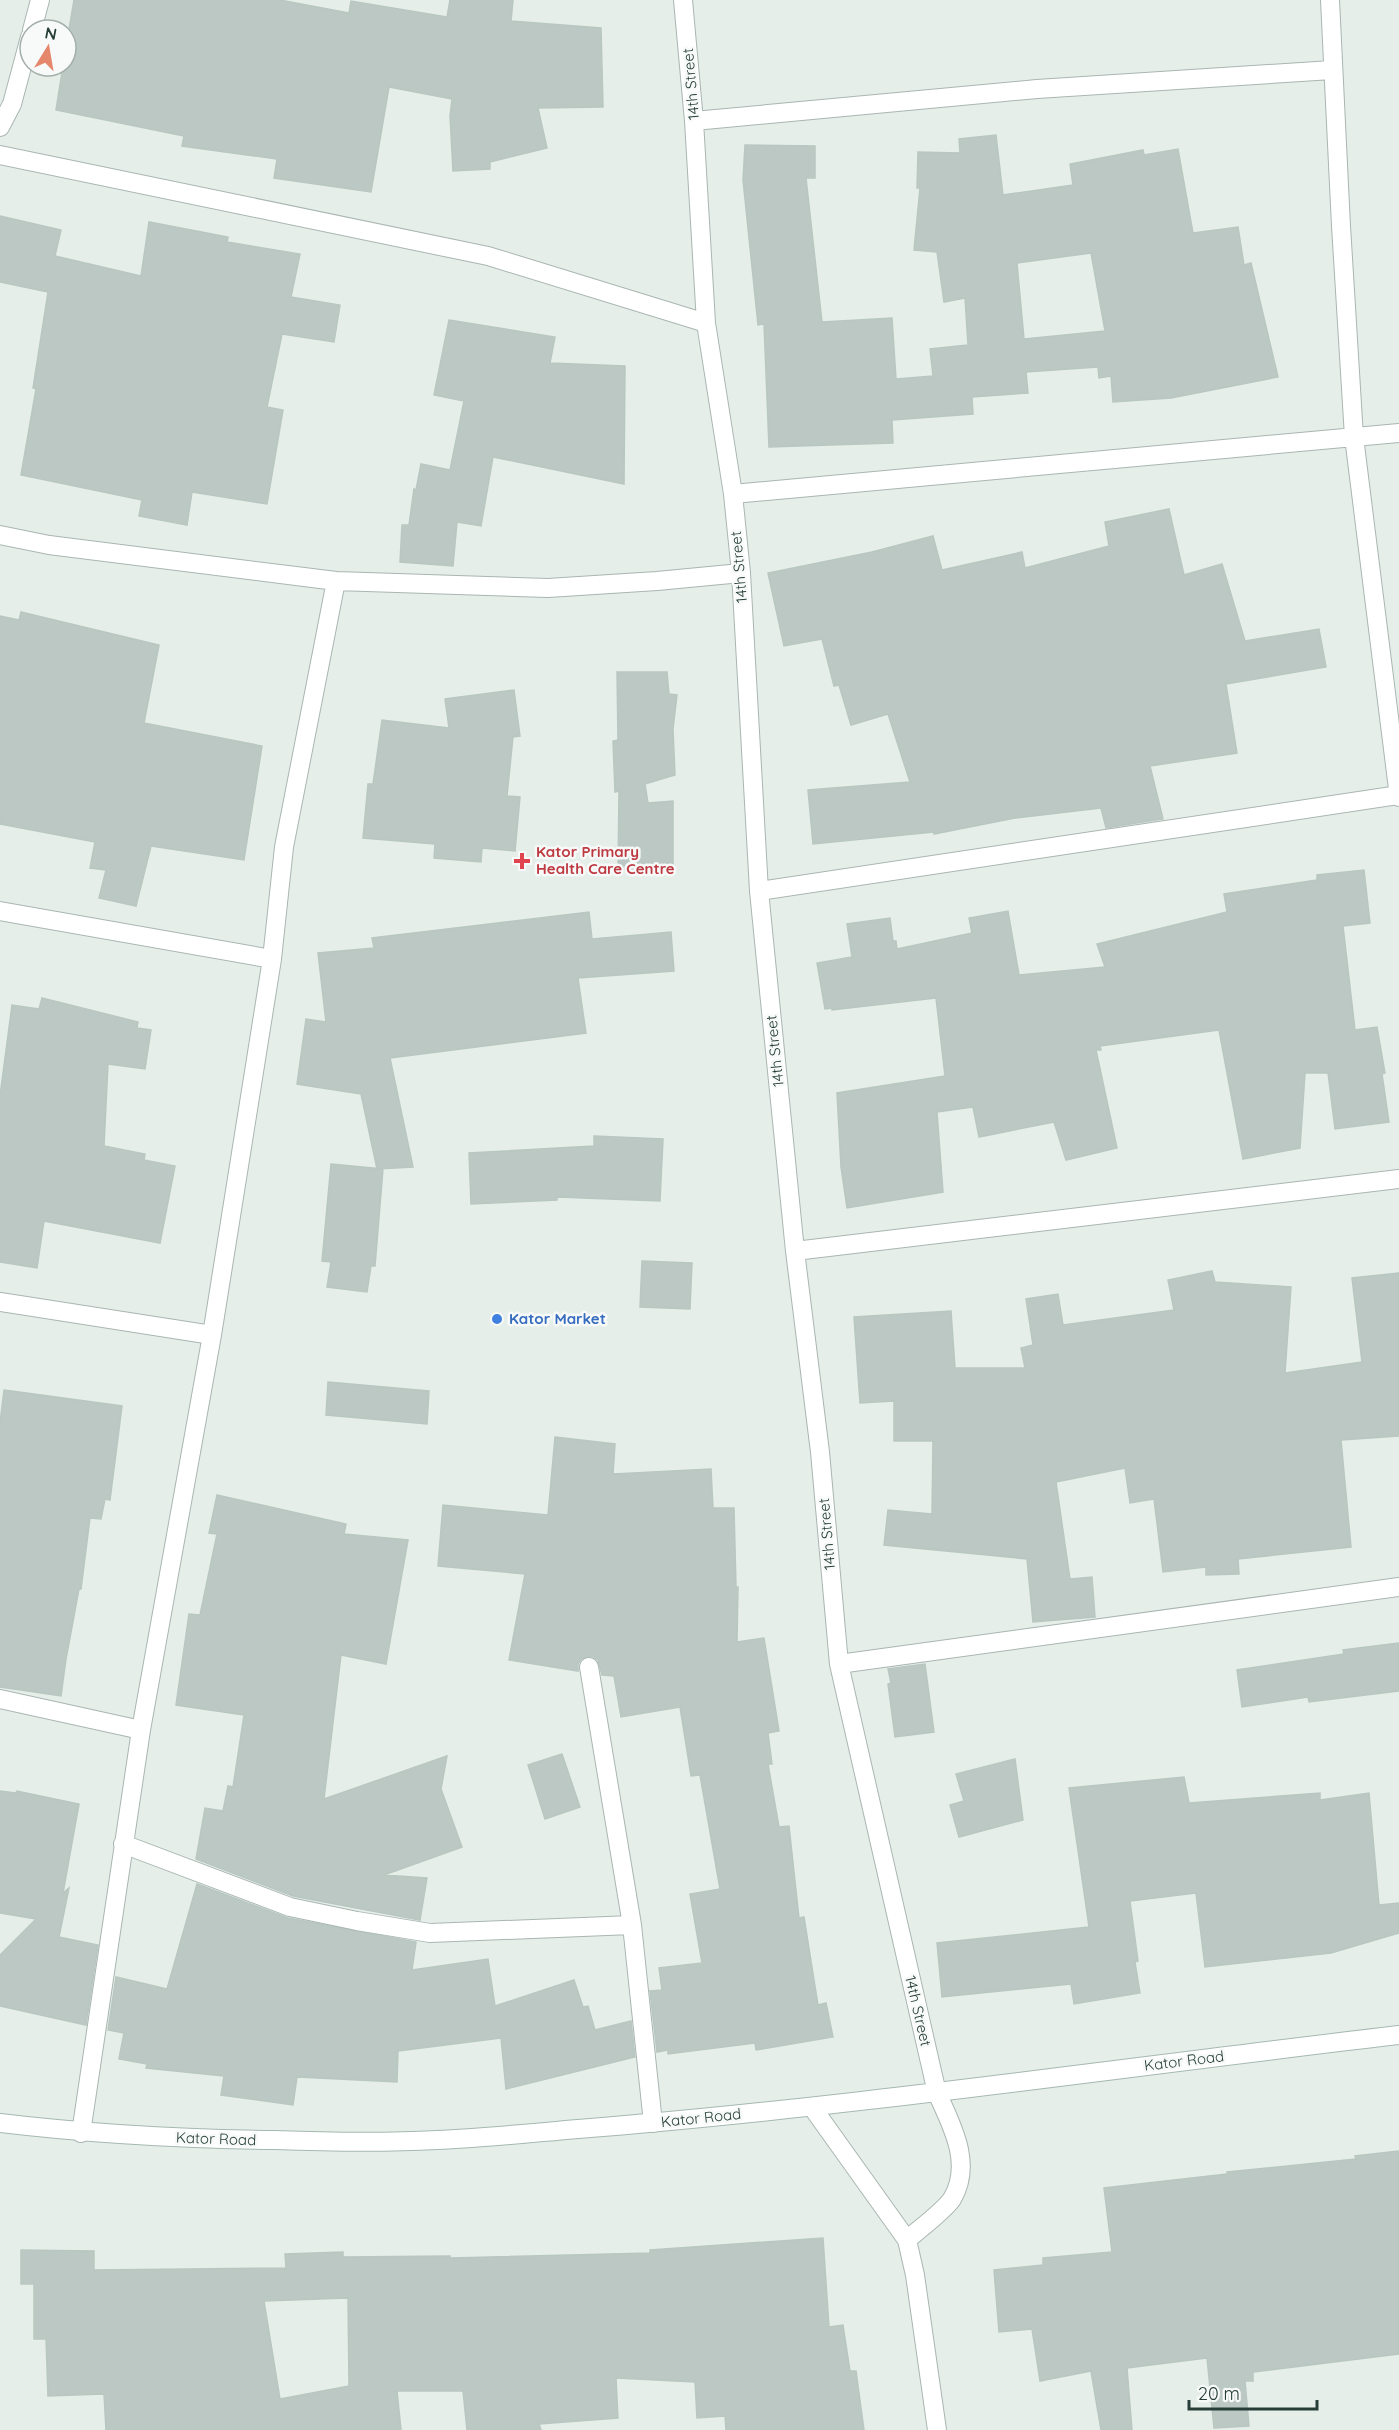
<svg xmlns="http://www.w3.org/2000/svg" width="1399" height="2430" viewBox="0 0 1399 2430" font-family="Quicksand,sans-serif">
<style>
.building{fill:#bbc8c3;stroke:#b9c7c1;stroke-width:1.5;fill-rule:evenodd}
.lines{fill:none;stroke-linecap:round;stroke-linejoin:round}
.minor-casing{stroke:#a9b6b1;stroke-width:20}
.secondary-casing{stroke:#a5b8b1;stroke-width:20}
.minor{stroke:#fff;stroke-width:18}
.secondary{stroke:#fff;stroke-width:18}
.health-dot{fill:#e0444e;stroke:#f7faf8;stroke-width:2}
.shop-dot{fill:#3f7fe0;stroke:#f7faf8;stroke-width:2}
.labels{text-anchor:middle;stroke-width:5;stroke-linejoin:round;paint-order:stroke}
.street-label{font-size:15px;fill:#263e37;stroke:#f7faf8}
.health-label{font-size:15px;font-weight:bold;fill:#be3a42;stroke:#f7faf8;text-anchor:start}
.shop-label{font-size:15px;font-weight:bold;fill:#366cbe;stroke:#f7faf8;text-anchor:start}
</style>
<rect width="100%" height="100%" fill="#e6eeea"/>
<path class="building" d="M 74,0 L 280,0 L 349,13 L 351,1 L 447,17 L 450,0 L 513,0 L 511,21 L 601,28 L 603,107 L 538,108 L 547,148 L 490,162 L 490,169 L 453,171 L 450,116 L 452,99 L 389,87 L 371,192 L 274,178 L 277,159 L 182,146 L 184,136 L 56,110 L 63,66 L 66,66 L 66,47 Z
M 996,135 L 1003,195 L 1073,185 L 1070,164 L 1143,150 L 1144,155 L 1178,149 L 1193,233 L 1238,227 L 1244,265 L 1251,263 L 1278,377 L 1171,398 L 1113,402 L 1111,376 L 1099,378 L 1098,367 L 1026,372 L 1028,393 L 972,397 L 973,414 L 892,420 L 893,443 L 769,447 L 764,324 L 758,325 L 743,180 L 745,145 L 815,146 L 815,178 L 806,178 L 822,322 L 892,318 L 896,379 L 933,376 L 930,349 L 968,345 L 965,298 L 944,302 L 937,252 L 914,250 L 920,188 L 917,188 L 918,152 L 960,153 L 959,139 ZM 1091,253 L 1105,331 L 1024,339 L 1017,263 Z
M 0,216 L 61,230 L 55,256 L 141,276 L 149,222 L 228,237 L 227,242 L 300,254 L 291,297 L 340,305 L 334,342 L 282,334 L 267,407 L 283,410 L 267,504 L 192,492 L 187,525 L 139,516 L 142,500 L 21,475 L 36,389 L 33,388 L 48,292 L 0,282 Z
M 449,320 L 555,337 L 550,363 L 625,366 L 624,484 L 493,457 L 481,526 L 457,522 L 453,566 L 400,562 L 402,525 L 409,525 L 414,489 L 416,490 L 421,464 L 450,470 L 464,401 L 434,395 Z
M 1169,509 L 1184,575 L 1222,564 L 1245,641 L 1319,629 L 1326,667 L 1226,684 L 1237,753 L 1150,766 L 1163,819 L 1106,828 L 1101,808 L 1015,818 L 934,834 L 934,832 L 813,844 L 808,790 L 910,782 L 888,714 L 851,725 L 839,685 L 834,686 L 822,639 L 784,646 L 768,573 L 872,552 L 933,536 L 942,570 L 1022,552 L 1025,568 L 1109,546 L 1105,522 Z
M 21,612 L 159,645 L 144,723 L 262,746 L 244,860 L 151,846 L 136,906 L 99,898 L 106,870 L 90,868 L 95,842 L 0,824 L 0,616 L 19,620 Z
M 617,672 L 667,672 L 669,694 L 677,695 L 673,729 L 675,775 L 645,784 L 648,803 L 673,801 L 673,871 L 618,870 L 619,791 L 615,792 L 613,741 L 618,740 Z
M 514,690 L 520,736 L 513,737 L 507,796 L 520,797 L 515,851 L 482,848 L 481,862 L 434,858 L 435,844 L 363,838 L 368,784 L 373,784 L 382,720 L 449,728 L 445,699 Z
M 1364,870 L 1370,923 L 1343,926 L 1355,1030 L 1377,1027 L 1385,1073 L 1382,1074 L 1389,1122 L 1335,1129 L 1328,1073 L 1305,1073 L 1300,1148 L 1243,1159 L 1219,1030 L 1100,1046 L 1101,1050 L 1096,1050 L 1117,1148 L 1066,1160 L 1054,1122 L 979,1137 L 973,1107 L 937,1112 L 943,1192 L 847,1208 L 841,1167 L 837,1093 L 945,1076 L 936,998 L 832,1010 L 832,1008 L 825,1009 L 817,963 L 852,957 L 847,924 L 890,918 L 893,941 L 896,941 L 897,949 L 972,933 L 969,918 L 1008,911 L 1019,975 L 1105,967 L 1097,944 L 1227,912 L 1224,894 L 1317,880 L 1317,875 Z
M 589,912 L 592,939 L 671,932 L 674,971 L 578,978 L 586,1033 L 390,1058 L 413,1167 L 377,1169 L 361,1094 L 297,1084 L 306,1019 L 326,1022 L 318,953 L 374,948 L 372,938 Z
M 42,998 L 138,1022 L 137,1028 L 151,1030 L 145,1069 L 108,1064 L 104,1146 L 145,1154 L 144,1160 L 175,1166 L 160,1243 L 44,1221 L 37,1268 L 0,1262 L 0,1096 L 12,1005 L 39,1009 Z
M 594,1136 L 663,1139 L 660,1201 L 557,1197 L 557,1200 L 471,1204 L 469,1153 L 594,1146 Z
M 331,1164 L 383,1169 L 375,1266 L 371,1266 L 367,1292 L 327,1287 L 331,1262 L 322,1261 Z
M 642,1261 L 692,1263 L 690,1309 L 640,1307 Z
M 1212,1271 L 1215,1282 L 1291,1287 L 1285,1373 L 1362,1362 L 1352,1278 L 1399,1273 L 1399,1436 L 1341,1440 L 1351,1547 L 1238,1559 L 1239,1574 L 1206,1575 L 1206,1567 L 1163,1572 L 1154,1499 L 1130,1503 L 1125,1468 L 1056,1482 L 1070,1579 L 1092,1577 L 1095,1617 L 1033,1622 L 1027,1559 L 884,1545 L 888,1510 L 932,1514 L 933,1441 L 894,1441 L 894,1401 L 860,1403 L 854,1317 L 951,1311 L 955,1368 L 1025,1368 L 1021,1348 L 1033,1345 L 1026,1299 L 1058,1294 L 1063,1325 L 1174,1310 L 1168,1280 Z
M 328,1382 L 429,1391 L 427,1424 L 326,1415 Z
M 4,1390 L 122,1406 L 110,1500 L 105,1499 L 101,1519 L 90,1518 L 81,1589 L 79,1589 L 66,1659 L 61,1696 L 0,1687 L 0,1423 Z
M 555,1437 L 615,1444 L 613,1474 L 711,1469 L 713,1508 L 734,1508 L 736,1587 L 738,1587 L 737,1642 L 764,1638 L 779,1731 L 768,1733 L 772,1764 L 768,1764 L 779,1827 L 789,1826 L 799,1918 L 804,1917 L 818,2005 L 826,2003 L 833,2037 L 756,2050 L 755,2043 L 668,2054 L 668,2050 L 657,2052 L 650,1991 L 662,1990 L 659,1968 L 702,1963 L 690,1894 L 720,1889 L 700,1775 L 691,1776 L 680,1707 L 621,1717 L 614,1676 L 602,1675 L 598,1660 L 592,1656 L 581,1659 L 578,1664 L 578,1671 L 509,1660 L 525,1574 L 438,1566 L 443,1505 L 548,1515 Z
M 217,1495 L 346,1524 L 344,1534 L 408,1540 L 386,1664 L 341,1655 L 324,1799 L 447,1756 L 441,1789 L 462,1847 L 384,1875 L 427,1878 L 420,1920 L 293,1896 L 196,1859 L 205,1808 L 223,1811 L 228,1786 L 233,1787 L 244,1715 L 176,1705 L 189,1614 L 200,1615 L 217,1534 L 209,1533 Z
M 1399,1643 L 1399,1691 L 1309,1702 L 1308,1697 L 1242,1707 L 1237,1670 L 1344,1654 L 1343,1650 Z
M 925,1664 L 934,1732 L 895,1737 L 888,1684 L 891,1683 L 888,1669 Z
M 562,1754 L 580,1807 L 545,1819 L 528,1765 Z
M 1015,1759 L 1023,1820 L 959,1837 L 950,1805 L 964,1801 L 956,1774 Z
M 1184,1777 L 1189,1803 L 1320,1793 L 1320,1800 L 1369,1793 L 1379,1905 L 1399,1903 L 1399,1933 L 1331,1953 L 1205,1967 L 1196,1893 L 1130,1901 L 1138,1961 L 1135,1962 L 1140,1993 L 1074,2004 L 1071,1984 L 942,1997 L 937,1943 L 1089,1927 L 1069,1788 Z
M 0,1791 L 16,1793 L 17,1791 L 79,1804 L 63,1893 L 69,1888 L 59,1937 L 98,1945 L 86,2025 L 0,2006 L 0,1955 L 36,1919 L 0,1913 Z
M 197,1884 L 288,1918 L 416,1942 L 412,1970 L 488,1959 L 495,2006 L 574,1980 L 583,2007 L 588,2006 L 595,2030 L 631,2021 L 635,2057 L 506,2089 L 501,2038 L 398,2051 L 397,2082 L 297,2077 L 293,2105 L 221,2095 L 224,2076 L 146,2068 L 147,2064 L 119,2059 L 124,2033 L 108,2030 L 116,1977 L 167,1989 Z
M 1399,2151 L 1399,2354 L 1253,2372 L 1253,2381 L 1245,2381 L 1249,2426 L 1214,2428 L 1207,2358 L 1127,2368 L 1132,2430 L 1101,2430 L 1091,2371 L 1040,2381 L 1032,2329 L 999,2332 L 994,2270 L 1043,2265 L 1043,2258 L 1112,2252 L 1104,2188 L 1227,2174 L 1227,2172 L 1356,2159 L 1355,2156 Z
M 823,2238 L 829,2327 L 843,2325 L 850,2371 L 856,2371 L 864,2430 L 726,2430 L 725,2416 L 697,2418 L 695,2382 L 616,2378 L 618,2418 L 539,2424 L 541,2430 L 467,2430 L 463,2391 L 397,2391 L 401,2430 L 106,2430 L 104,2394 L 48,2396 L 46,2339 L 34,2339 L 34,2284 L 21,2284 L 21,2250 L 94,2251 L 94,2270 L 286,2268 L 285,2254 L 343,2252 L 343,2257 L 450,2256 L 450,2258 L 650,2253 L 650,2250 ZM 348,2298 L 349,2386 L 280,2399 L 264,2301 Z"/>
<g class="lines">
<g class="minor-casing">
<path id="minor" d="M 683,0 L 694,121 L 706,323 L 733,494 L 741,573 L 759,891 L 795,1251 L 820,1452 L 839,1664 L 937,2093 C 952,2126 973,2164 952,2199 C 944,2211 918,2230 907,2240
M 1330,0 L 1341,226 L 1354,437 L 1399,797
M 32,30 L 40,0
M 694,121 L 1037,89 L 1332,70
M 0,127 L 12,104 L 30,37
M 0,155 L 488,256 L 706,323
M 733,494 L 1399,433
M 0,535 L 49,545 L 336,581 L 548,588 L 657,581 L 741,573
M 759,891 L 1399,795
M 0,911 L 272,959
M 795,1251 L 1399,1179
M 0,1302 L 212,1335
M 839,1664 L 1399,1587
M 589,1667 L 632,1925 L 653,2123
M 0,1699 L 141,1730
M 123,1844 L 290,1907 L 357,1921 L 430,1933 L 632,1925
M 812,2107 L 907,2240 L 915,2275 L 937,2430
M 81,2133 L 141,1730 L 212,1335 L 272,959 L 284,847 L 336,581"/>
</g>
<g class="secondary-casing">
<path id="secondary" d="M 0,2123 C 91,2134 183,2139 275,2140 C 329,2142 383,2143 437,2140 C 484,2138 531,2133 578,2129 C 853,2107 1125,2067 1399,2035"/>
</g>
<use href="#minor" class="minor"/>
<use href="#secondary" class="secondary"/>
</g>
<path class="health-dot" d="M519 852h6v6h6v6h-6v6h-6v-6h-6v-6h6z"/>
<circle class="shop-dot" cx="497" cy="1319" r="6"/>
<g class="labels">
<g class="street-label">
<text transform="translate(691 84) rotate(-95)" y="5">14th Street</text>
<text transform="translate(739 567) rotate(-95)" y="5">14th Street</text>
<text transform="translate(775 1051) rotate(-96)" y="5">14th Street</text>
<text transform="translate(827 1534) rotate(-95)" y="5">14th Street</text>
<text transform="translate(918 2011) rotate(77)" y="5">14th Street</text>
<text transform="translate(1184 2061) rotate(-7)" y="5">Kator Road</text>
<text transform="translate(701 2118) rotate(-6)" y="5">Kator Road</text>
<text transform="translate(216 2139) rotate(2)" y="5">Kator Road</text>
</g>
<g class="health-label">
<text x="536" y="857">Kator Primary<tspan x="536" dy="17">Health Care Centre</tspan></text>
</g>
<g class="shop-label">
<text x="509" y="1324">Kator Market</text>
</g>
</g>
<g transform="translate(48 48) rotate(11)"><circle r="28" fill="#f7faf8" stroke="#a3afab" stroke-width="1.5"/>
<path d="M0-4.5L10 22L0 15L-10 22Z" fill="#e5876c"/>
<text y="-9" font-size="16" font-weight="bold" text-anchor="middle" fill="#263e37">N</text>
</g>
<path d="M1189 2400v9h128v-9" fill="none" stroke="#263e37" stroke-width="3"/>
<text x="1198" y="2400" font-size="18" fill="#263e37" stroke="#f7faf8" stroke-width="4.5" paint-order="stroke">20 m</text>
</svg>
